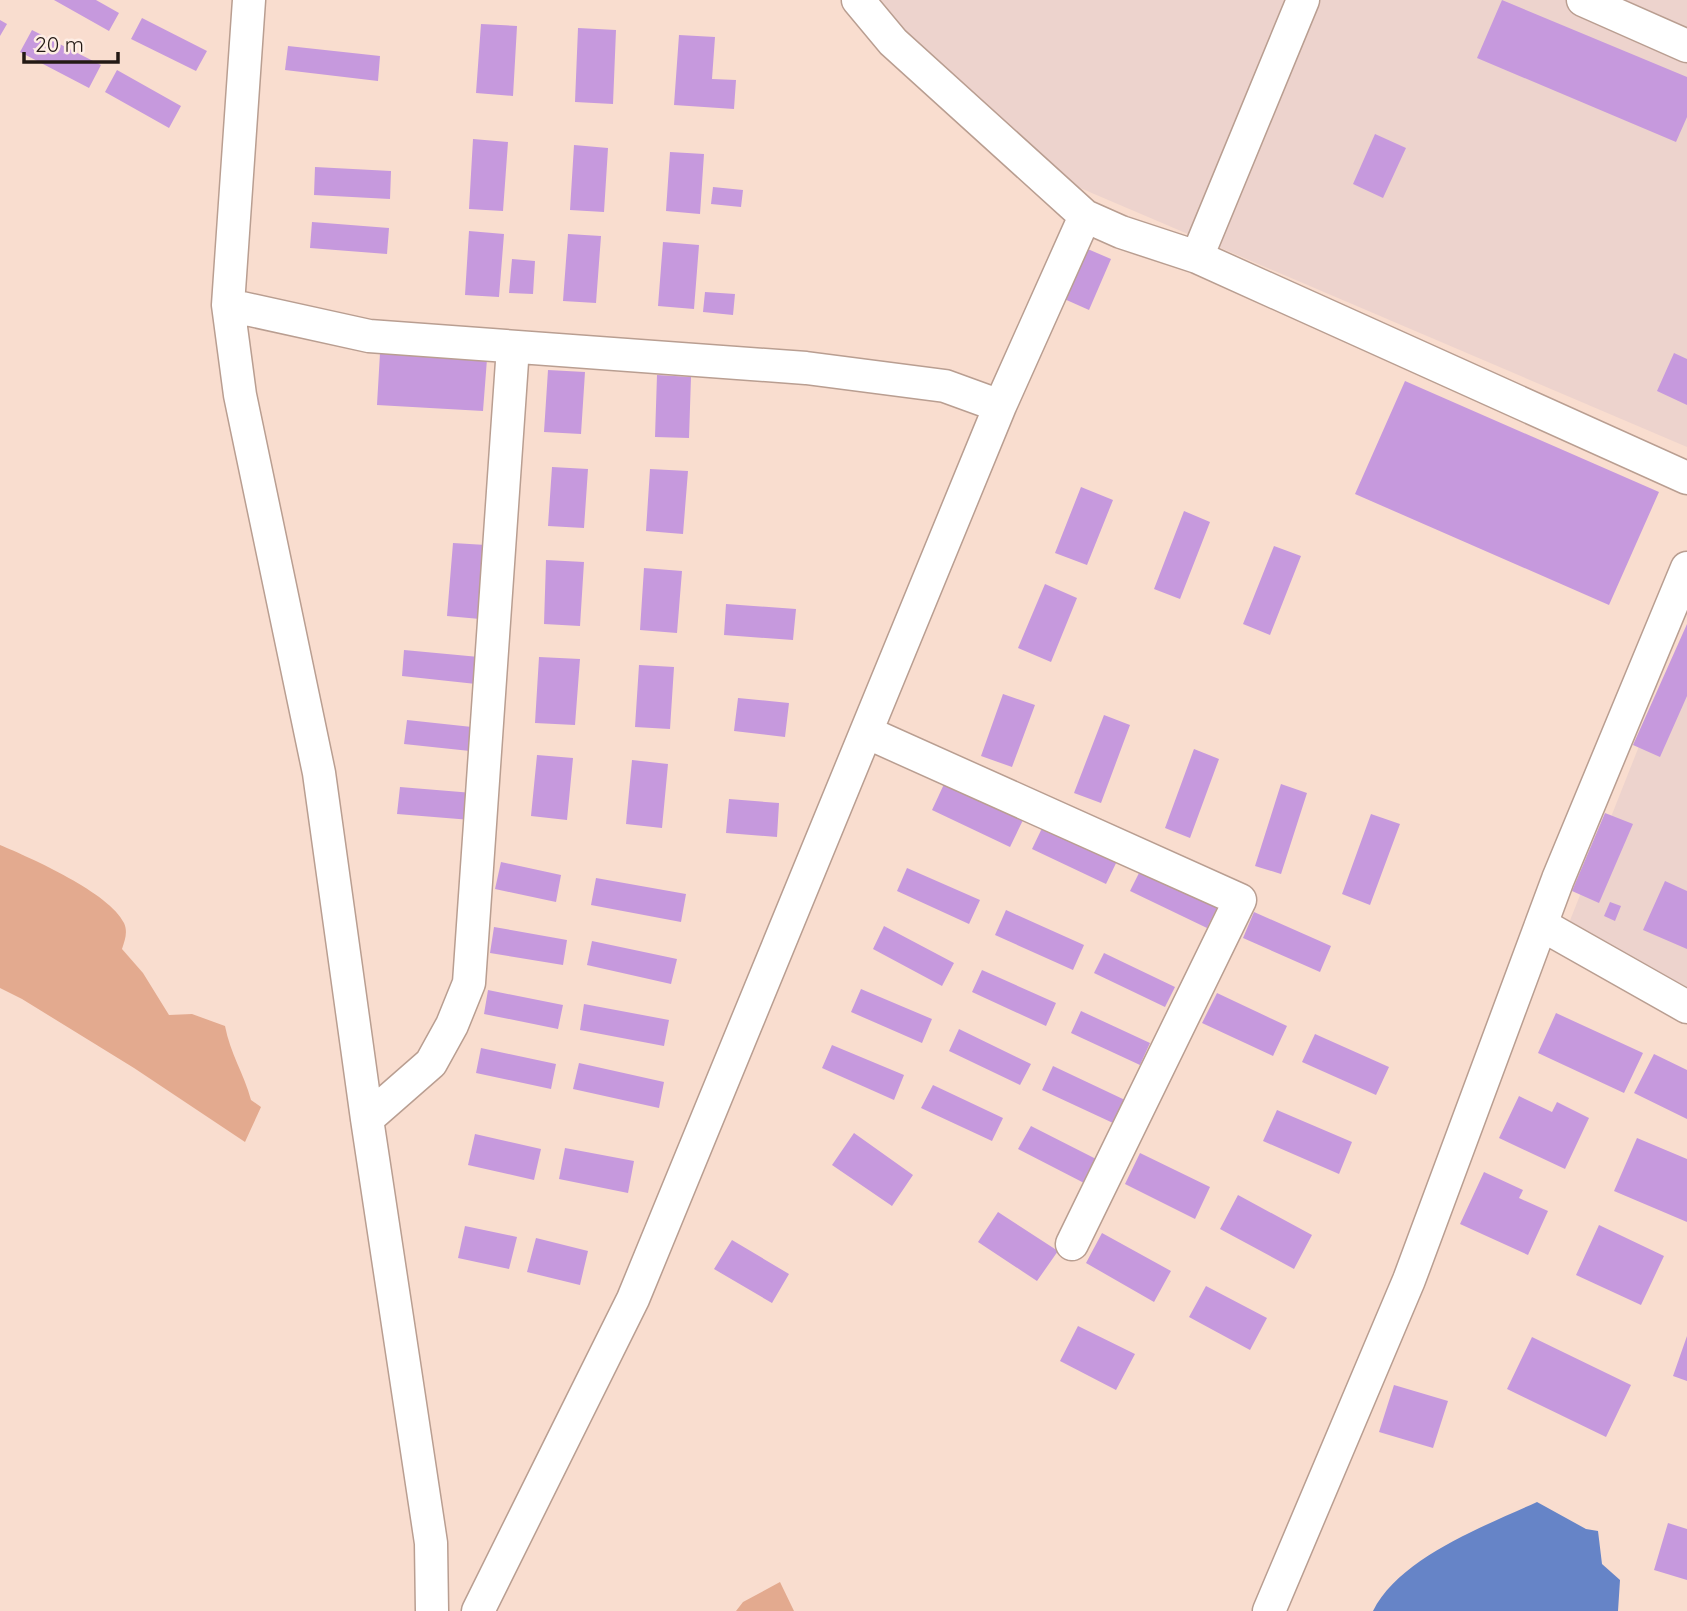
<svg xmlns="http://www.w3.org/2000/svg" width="1687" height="1611" viewBox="0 0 1687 1611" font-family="Quicksand,sans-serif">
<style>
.industrial{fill:#edd3cd}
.green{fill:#e3aa8f}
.water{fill:#6684c7}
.building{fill:#c699dd}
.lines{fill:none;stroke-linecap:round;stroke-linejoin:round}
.minor-casing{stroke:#b99e91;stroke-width:35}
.minor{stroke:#fff;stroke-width:32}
</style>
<rect width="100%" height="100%" fill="#f9ddcf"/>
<path class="industrial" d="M 878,0 L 1687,0 L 1687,447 L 1052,176 L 893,24 Z
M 1687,625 L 1687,991 L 1569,923 Z"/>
<path class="green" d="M 0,845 C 31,858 110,893 124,923 C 128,932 125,940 122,949 L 143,973 L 169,1015 L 192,1014 L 225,1026 C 230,1053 244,1074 251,1100 L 261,1107 L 245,1142 L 134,1068 L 22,999 L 0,988 Z
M 780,1582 L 794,1611 L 736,1611 L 743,1602 Z"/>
<path class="water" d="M 1537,1502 L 1586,1529 L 1598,1531 L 1602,1564 L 1620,1580 L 1618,1611 L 1373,1611 C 1400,1557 1485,1526 1537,1502 Z"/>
<path class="building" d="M 54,0 L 96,0 L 119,13 L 109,31 Z
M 1502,0 L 1687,77 L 1687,117 L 1676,142 L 1477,58 Z
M 142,18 L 207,51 L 196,71 L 131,39 Z
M 0,20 L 7,24 L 0,36 Z
M 481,24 L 517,26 L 513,96 L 476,93 Z
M 578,28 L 616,30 L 613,104 L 575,102 Z
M 32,30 L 101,65 L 89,88 L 20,52 Z
M 679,35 L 715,37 L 712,79 L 736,80 L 734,109 L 674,105 Z
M 288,46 L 380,56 L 378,81 L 285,70 Z
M 117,70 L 181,106 L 169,128 L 105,92 Z
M 1375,134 L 1406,148 L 1383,198 L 1353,184 Z
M 473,139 L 508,142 L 503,211 L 469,209 Z
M 574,145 L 608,148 L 604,212 L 570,210 Z
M 670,152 L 704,154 L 700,214 L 666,211 Z
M 315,167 L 391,171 L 390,199 L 314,195 Z
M 713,187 L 743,190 L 741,207 L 711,204 Z
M 312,222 L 389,228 L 387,254 L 310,248 Z
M 469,231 L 504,234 L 499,297 L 465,295 Z
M 568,234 L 601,236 L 596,303 L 563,301 Z
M 663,242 L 699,245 L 694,309 L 658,306 Z
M 1083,247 L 1111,259 L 1089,310 L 1062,298 Z
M 512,259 L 535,261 L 533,294 L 509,293 Z
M 705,292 L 735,294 L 733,315 L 703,312 Z
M 380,353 L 487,359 L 483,411 L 377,405 Z
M 1674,353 L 1687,359 L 1687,405 L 1657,391 Z
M 548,370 L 585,372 L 581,434 L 544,432 Z
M 657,375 L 691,377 L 689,438 L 655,437 Z
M 1405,381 L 1659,492 L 1609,605 L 1355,494 Z
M 552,467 L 588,469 L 584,528 L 548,526 Z
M 650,469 L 688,471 L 683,534 L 646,531 Z
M 1081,487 L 1113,500 L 1087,565 L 1055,553 Z
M 1184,511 L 1210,522 L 1180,599 L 1154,589 Z
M 453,543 L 486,545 L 480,619 L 447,616 Z
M 1274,546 L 1301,556 L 1270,635 L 1243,624 Z
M 546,560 L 584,562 L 580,626 L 544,624 Z
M 644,568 L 682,571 L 677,633 L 640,630 Z
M 1045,584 L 1077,598 L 1051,662 L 1018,648 Z
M 726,604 L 796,609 L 793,640 L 724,635 Z
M 1687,624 L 1687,696 L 1660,757 L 1633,745 Z
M 404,650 L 479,657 L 476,684 L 402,676 Z
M 539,657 L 580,659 L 575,725 L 535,723 Z
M 639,665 L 674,667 L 670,729 L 635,727 Z
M 1003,694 L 1035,705 L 1012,767 L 981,756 Z
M 738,698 L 789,703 L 785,737 L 734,731 Z
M 1104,715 L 1130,725 L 1101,803 L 1074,793 Z
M 407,720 L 472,727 L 470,751 L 404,744 Z
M 1194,749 L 1219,759 L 1190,838 L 1165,828 Z
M 537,755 L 573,758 L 567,820 L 531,816 Z
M 632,760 L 668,764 L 662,828 L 626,824 Z
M 945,782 L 1023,820 L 1010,847 L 932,810 Z
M 1281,784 L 1307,793 L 1281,874 L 1255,866 Z
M 400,787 L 473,793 L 471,820 L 397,814 Z
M 729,799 L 779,803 L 777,837 L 726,833 Z
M 1605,813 L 1633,824 L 1599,903 L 1572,891 Z
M 1371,814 L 1400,824 L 1370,905 L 1342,894 Z
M 1044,824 L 1118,859 L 1106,884 L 1032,849 Z
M 501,862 L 561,875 L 556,902 L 495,889 Z
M 1142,867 L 1219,904 L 1207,928 L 1130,891 Z
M 907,868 L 980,900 L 969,924 L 897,891 Z
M 596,878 L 686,894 L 681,922 L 591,905 Z
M 1665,881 L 1687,891 L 1687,949 L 1643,930 Z
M 1610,902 L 1621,906 L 1615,921 L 1604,916 Z
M 1006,910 L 1084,945 L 1073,970 L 995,935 Z
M 1254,912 L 1331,946 L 1320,972 L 1243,938 Z
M 884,926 L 954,963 L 942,986 L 873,949 Z
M 494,927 L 567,940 L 563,965 L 490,953 Z
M 592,941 L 677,959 L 671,984 L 587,965 Z
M 1104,953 L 1175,987 L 1165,1007 L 1094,973 Z
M 982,970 L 1056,1003 L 1046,1026 L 972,992 Z
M 861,989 L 932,1019 L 922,1043 L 851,1012 Z
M 488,990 L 563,1005 L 558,1029 L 484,1014 Z
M 1217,993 L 1287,1026 L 1273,1056 L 1202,1023 Z
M 584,1004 L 669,1020 L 664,1046 L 580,1030 Z
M 1081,1011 L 1150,1043 L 1140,1065 L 1071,1033 Z
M 1556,1013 L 1643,1053 L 1624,1093 L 1538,1053 Z
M 959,1029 L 1031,1064 L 1020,1085 L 949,1051 Z
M 1315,1034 L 1389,1067 L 1376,1095 L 1302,1062 Z
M 832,1045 L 904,1075 L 894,1100 L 822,1068 Z
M 481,1048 L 556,1064 L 551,1089 L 476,1073 Z
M 1654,1054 L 1687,1070 L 1687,1119 L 1634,1093 Z
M 579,1063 L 664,1082 L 659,1108 L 573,1089 Z
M 1053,1066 L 1125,1100 L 1113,1123 L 1042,1090 Z
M 933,1085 L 1003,1118 L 992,1141 L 921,1108 Z
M 1519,1096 L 1552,1112 L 1557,1102 L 1589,1118 L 1565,1169 L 1499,1138 Z
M 1277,1110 L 1352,1142 L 1339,1174 L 1263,1141 Z
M 1031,1126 L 1098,1160 L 1086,1184 L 1018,1149 Z
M 854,1133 L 913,1175 L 892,1206 L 832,1165 Z
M 475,1134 L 541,1149 L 534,1180 L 468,1165 Z
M 1637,1138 L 1687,1159 L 1687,1222 L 1614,1191 Z
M 565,1148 L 634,1161 L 628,1193 L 559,1179 Z
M 1140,1153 L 1210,1187 L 1195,1219 L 1125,1184 Z
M 1484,1172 L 1523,1190 L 1519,1198 L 1548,1211 L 1528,1255 L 1460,1224 Z
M 1238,1195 L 1312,1235 L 1294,1269 L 1220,1229 Z
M 998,1212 L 1058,1251 L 1037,1281 L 978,1242 Z
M 1599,1225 L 1664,1256 L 1641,1305 L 1576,1275 Z
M 465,1226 L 517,1237 L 509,1269 L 458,1258 Z
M 1102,1233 L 1171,1271 L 1154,1302 L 1086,1263 Z
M 536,1238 L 588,1251 L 580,1285 L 527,1272 Z
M 732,1240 L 789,1274 L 772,1303 L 714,1269 Z
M 1206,1286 L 1267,1318 L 1250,1350 L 1189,1317 Z
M 1078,1326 L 1135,1354 L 1116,1390 L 1060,1361 Z
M 1687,1336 L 1687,1381 L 1673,1376 Z
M 1532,1337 L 1631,1385 L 1606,1437 L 1507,1389 Z
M 1394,1385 L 1448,1401 L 1433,1448 L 1379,1432 Z
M 1668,1523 L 1687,1529 L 1687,1580 L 1654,1570 Z"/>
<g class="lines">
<g class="minor-casing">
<path id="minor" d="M 249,0 L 228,305 L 240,395 L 319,773 L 367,1119 L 431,1543 L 432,1611
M 858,0 L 893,42 L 1085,216 L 1121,232 L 1197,257 L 1687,478
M 1583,0 L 1687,46
M 1197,257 L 1303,0
M 228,305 L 369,336 L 806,368 L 945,386 L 1000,406
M 866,732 L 1240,900 L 1072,1244
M 1542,925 L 1687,1007
M 367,1119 L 431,1063 L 452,1025 L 469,983 L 513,347
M 478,1611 L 633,1299 L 1000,406 L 1085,216
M 1269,1611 L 1409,1280 L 1558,879 L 1687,568"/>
</g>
<use href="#minor" class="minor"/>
</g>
<path d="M24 52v10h94v-10" fill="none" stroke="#231914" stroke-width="3.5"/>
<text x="35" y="52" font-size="21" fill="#231914" stroke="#feede4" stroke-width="5" paint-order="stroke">20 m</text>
</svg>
